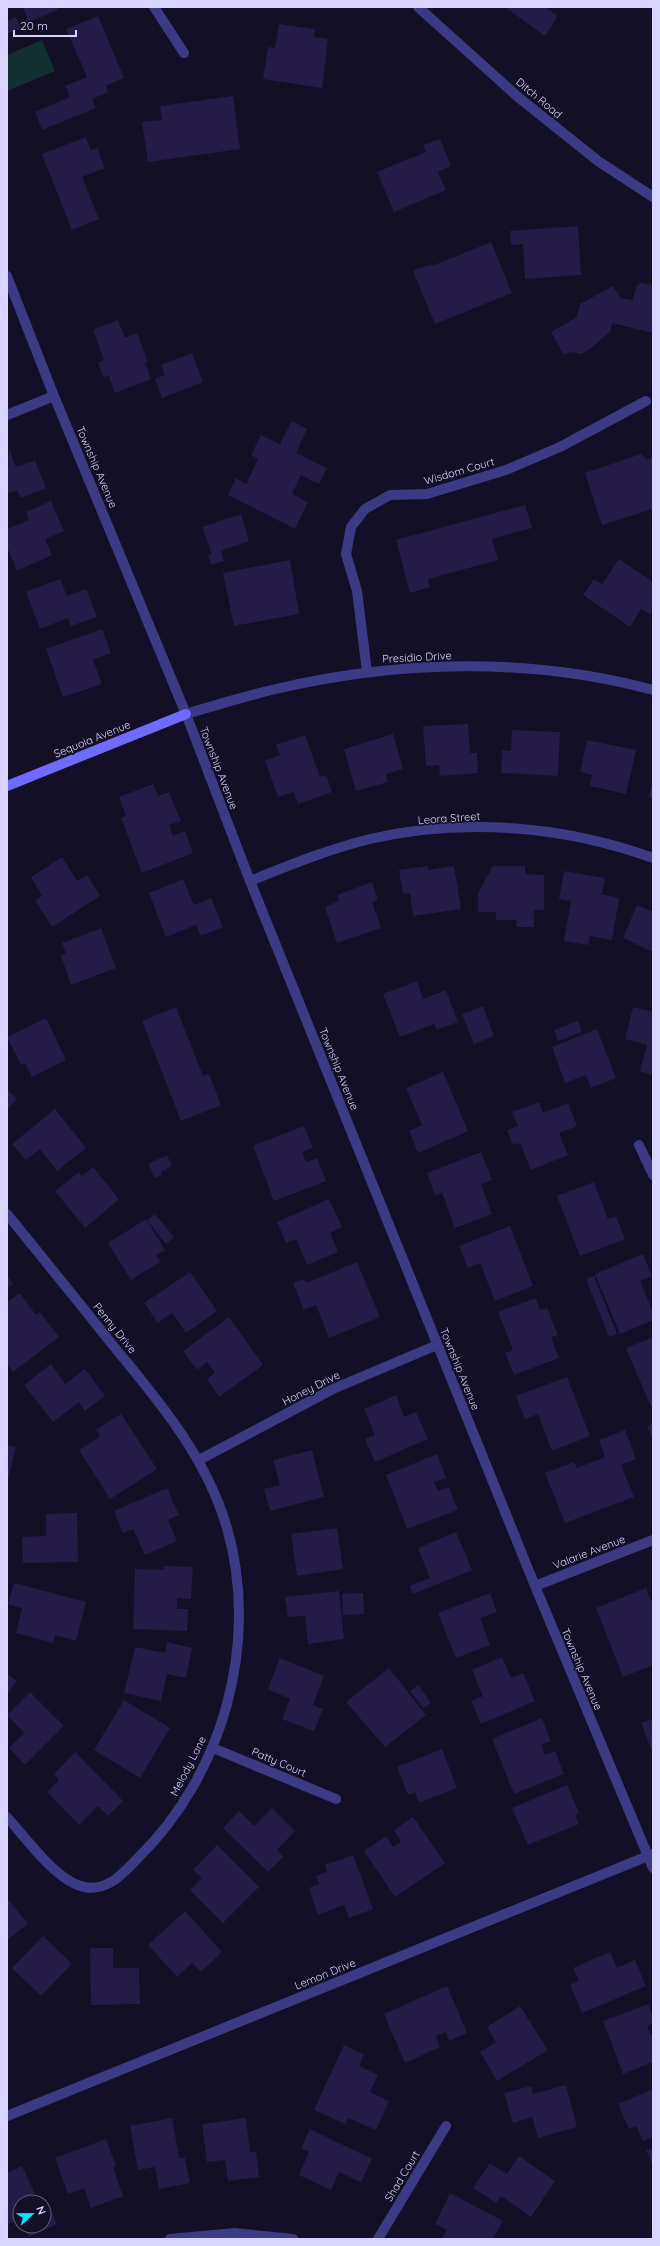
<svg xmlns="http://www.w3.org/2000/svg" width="660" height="2246" viewBox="0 0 660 2246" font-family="Quicksand,sans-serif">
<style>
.green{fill:#12302f}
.building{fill:#241b47}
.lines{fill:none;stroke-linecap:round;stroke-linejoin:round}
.street{stroke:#3d3a85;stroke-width:10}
.secondary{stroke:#6f6bff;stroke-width:10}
.labels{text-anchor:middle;stroke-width:3.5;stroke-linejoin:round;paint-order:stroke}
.street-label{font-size:11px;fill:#d9d4ff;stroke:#130f26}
</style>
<rect width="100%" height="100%" fill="#130f26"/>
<path class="green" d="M 42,40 L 55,71 L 7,91 L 7,55 Z"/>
<path class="building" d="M 23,7 L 57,7 L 58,10 L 29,22 Z
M 505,7 L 545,7 L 558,16 L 545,36 Z
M 98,16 L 124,78 L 106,86 L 108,92 L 92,99 L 96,108 L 42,130 L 35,112 L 70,97 L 65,86 L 87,77 L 66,29 Z
M 16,17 L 21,28 L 7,34 L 7,21 Z
M 279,24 L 315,29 L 314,37 L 328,39 L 322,88 L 263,79 L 268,47 L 275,48 Z
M 233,96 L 240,149 L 148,162 L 142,122 L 162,120 L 160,106 Z
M 86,137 L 91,150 L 97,148 L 105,168 L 82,177 L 99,219 L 72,230 L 42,154 Z
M 440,139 L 451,166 L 438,172 L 446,190 L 394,212 L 377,172 L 426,152 L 423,145 Z
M 578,226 L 581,275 L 525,279 L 523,244 L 511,245 L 510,231 Z
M 491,242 L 512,293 L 435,324 L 413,271 L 431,264 L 432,266 Z
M 640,283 L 653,285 L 653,333 L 612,323 L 610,332 L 590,349 L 581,354 L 570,352 L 564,355 L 551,332 L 577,317 L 580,304 L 613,286 L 620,298 L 633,300 L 636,287 Z
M 118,320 L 125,338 L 137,333 L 148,362 L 145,363 L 151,379 L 115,393 L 109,376 L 104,377 L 98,363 L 104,360 L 93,330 Z
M 192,353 L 203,382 L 162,398 L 155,379 L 165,375 L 161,365 Z
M 292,421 L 307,429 L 296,453 L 327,468 L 319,484 L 301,475 L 292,494 L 308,502 L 295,529 L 228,495 L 236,478 L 246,484 L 258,459 L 251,455 L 261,435 L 280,444 Z
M 9,449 L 16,467 L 35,460 L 46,488 L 21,498 L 17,490 L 7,494 Z
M 641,454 L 647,460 L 653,457 L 653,509 L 602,525 L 585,473 Z
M 51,501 L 64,531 L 45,539 L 52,555 L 17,571 L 7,547 L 7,529 L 29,520 L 26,512 Z
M 525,505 L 532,528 L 492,539 L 498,560 L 428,579 L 430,587 L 410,593 L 396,540 Z
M 241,514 L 249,541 L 212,554 L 202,527 Z
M 221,551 L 224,561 L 211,565 L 208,555 Z
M 619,559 L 653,582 L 653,610 L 650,615 L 641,609 L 630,627 L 583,595 L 594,579 L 602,584 Z
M 290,560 L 299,614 L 234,626 L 223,573 Z
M 60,579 L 67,596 L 86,589 L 97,617 L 71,626 L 68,618 L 40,629 L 26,592 Z
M 102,629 L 111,653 L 93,660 L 102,684 L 63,697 L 46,649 Z
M 468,724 L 470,753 L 477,753 L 478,773 L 440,776 L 439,765 L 426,766 L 423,726 Z
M 512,730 L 560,732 L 558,776 L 501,773 L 502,750 L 511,751 Z
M 393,734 L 403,769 L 386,774 L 388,782 L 356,791 L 344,749 Z
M 305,735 L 320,777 L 326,775 L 332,792 L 298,804 L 294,792 L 278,797 L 265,761 L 280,755 L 276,745 Z
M 587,740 L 636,750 L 626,794 L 590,786 L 592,775 L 580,772 Z
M 653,783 L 653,799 L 648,797 Z
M 153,784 L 158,796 L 169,792 L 181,821 L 169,825 L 173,836 L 185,831 L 193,853 L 142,873 L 121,818 L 126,816 L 119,797 Z
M 62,857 L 77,881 L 87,875 L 100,896 L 52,927 L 35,900 L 42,896 L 31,877 Z
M 428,866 L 428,870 L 454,866 L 461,909 L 413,916 L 410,893 L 403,894 L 399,870 Z
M 493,866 L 525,866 L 525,874 L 544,875 L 544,910 L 534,910 L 534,927 L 517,927 L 516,920 L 496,920 L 496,912 L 478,912 L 478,893 Z
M 564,871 L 605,878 L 602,894 L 619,898 L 612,940 L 590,936 L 588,945 L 564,941 L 571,901 L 559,899 Z
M 183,879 L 194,905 L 211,898 L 223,927 L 201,936 L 196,925 L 166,937 L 149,893 Z
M 372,882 L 378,900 L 372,902 L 381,928 L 337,943 L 325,907 L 339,901 L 337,895 Z
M 637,905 L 653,912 L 653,952 L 623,938 Z
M 101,928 L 116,968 L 71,985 L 61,956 L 66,954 L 62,943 Z
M 417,981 L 423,999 L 446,990 L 458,1022 L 437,1030 L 434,1024 L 400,1037 L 383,994 Z
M 483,1006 L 494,1036 L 474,1044 L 462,1014 Z
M 176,1007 L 203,1076 L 209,1074 L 221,1105 L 181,1121 L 142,1021 Z
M 633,1007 L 653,1012 L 653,1075 L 640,1071 L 647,1045 L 625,1039 Z
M 46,1018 L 66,1060 L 32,1077 L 25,1063 L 21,1065 L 7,1037 Z
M 578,1021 L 582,1032 L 558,1041 L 554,1030 Z
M 597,1029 L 616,1078 L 591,1088 L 586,1075 L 565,1083 L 552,1047 Z
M 443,1072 L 468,1131 L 418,1153 L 409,1131 L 422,1125 L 406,1088 Z
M 7,1090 L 17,1099 L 7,1110 Z
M 539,1102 L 543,1113 L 568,1103 L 577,1126 L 559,1133 L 568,1155 L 531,1170 L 520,1143 L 513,1145 L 507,1130 L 518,1126 L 512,1112 Z
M 55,1109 L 86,1148 L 57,1171 L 40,1149 L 26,1160 L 12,1144 Z
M 304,1126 L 313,1148 L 302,1152 L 306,1162 L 317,1158 L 326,1181 L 274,1201 L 253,1146 Z
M 481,1152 L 492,1180 L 481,1184 L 492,1214 L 455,1228 L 442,1193 L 435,1195 L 427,1173 Z
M 167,1155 L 172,1166 L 161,1172 L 162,1175 L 155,1178 L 148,1164 Z
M 93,1167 L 119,1199 L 85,1228 L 55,1191 L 79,1172 L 82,1176 Z
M 594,1182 L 608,1219 L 616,1216 L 625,1239 L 580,1256 L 557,1196 Z
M 329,1199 L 342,1227 L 330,1233 L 338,1252 L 307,1265 L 296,1239 L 286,1243 L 277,1222 Z
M 155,1214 L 174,1237 L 166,1244 L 147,1220 Z
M 146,1219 L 165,1250 L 156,1255 L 160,1262 L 131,1280 L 108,1243 Z
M 510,1226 L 533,1286 L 495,1301 L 480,1263 L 468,1268 L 459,1246 Z
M 643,1254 L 652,1276 L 640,1281 L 653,1312 L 653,1320 L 620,1334 L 595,1274 Z
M 357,1262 L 380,1317 L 329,1338 L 316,1305 L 304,1310 L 293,1283 L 304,1279 L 306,1283 Z
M 190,1272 L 217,1311 L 186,1333 L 172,1313 L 158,1323 L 144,1303 Z
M 7,1276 L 13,1284 L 7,1288 Z
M 594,1276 L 617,1334 L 609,1337 L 586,1279 Z
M 20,1293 L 36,1315 L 40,1312 L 59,1337 L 13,1372 L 7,1363 L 7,1302 Z
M 536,1298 L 540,1310 L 547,1308 L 558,1335 L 551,1337 L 559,1358 L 514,1375 L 505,1353 L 513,1350 L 498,1312 Z
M 229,1317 L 263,1365 L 219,1397 L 207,1379 L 215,1373 L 207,1362 L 197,1370 L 183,1351 Z
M 653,1337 L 653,1406 L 651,1407 L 626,1348 Z
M 51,1364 L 65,1384 L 85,1369 L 105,1396 L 85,1411 L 79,1402 L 53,1422 L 24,1385 Z
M 567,1377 L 590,1436 L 552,1451 L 538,1414 L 525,1419 L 516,1396 Z
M 396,1395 L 404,1417 L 416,1412 L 428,1439 L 375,1462 L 365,1439 L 375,1435 L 364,1409 Z
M 121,1414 L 157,1469 L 110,1499 L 79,1450 L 100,1436 L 96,1430 Z
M 653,1423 L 653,1439 L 647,1426 Z
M 625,1430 L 636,1459 L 621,1465 L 634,1497 L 565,1523 L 545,1473 L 574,1462 L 577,1468 L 605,1457 L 599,1440 Z
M 7,1445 L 16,1447 L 8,1480 L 7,1480 Z
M 312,1450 L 324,1497 L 270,1511 L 264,1489 L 280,1485 L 273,1460 Z
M 437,1454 L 446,1478 L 434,1482 L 438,1491 L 449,1487 L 458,1510 L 407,1529 L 386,1475 Z
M 167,1488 L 179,1515 L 168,1520 L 177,1541 L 145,1555 L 133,1529 L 123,1533 L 114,1511 Z
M 77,1513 L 78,1562 L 23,1563 L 22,1537 L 46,1536 L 46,1514 Z
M 337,1528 L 343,1569 L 297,1576 L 291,1534 Z
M 456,1532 L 472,1570 L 413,1594 L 409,1586 L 430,1578 L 418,1548 Z
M 164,1566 L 193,1567 L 191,1599 L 177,1598 L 177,1609 L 188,1609 L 187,1631 L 133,1629 L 135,1569 L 164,1570 Z
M 14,1583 L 86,1602 L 76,1641 L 55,1635 L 53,1643 L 16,1633 L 22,1608 L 8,1604 Z
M 646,1588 L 653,1605 L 653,1619 L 651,1620 L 653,1625 L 653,1665 L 623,1677 L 596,1608 Z
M 339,1591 L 344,1639 L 308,1644 L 305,1616 L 288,1617 L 285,1597 Z
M 363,1593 L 364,1614 L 343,1615 L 342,1594 Z
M 490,1593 L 497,1612 L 480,1618 L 490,1645 L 456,1658 L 438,1613 Z
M 167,1642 L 192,1648 L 186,1678 L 167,1674 L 161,1701 L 124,1693 L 135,1647 L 165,1653 Z
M 502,1657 L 511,1678 L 523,1673 L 535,1701 L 481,1724 L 471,1701 L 483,1696 L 472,1670 Z
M 280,1658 L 324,1676 L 313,1705 L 323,1709 L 314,1731 L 282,1719 L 290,1699 L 268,1689 Z
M 389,1668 L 426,1715 L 385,1747 L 346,1702 Z
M 7,1674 L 17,1681 L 7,1695 Z
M 418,1685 L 431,1703 L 423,1708 L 410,1691 Z
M 30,1692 L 64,1726 L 25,1765 L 9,1748 L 24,1733 L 7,1715 Z
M 124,1700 L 170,1728 L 140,1778 L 94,1750 Z
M 542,1718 L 551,1741 L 541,1745 L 545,1755 L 555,1751 L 564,1774 L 514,1794 L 492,1739 Z
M 653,1719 L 653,1754 L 641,1723 Z
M 442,1749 L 457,1788 L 419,1803 L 415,1792 L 408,1795 L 397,1767 Z
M 75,1752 L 123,1801 L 108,1816 L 98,1806 L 79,1825 L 47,1792 L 59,1780 L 54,1774 Z
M 567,1785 L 579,1813 L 575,1815 L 579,1824 L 528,1845 L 512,1808 Z
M 272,1808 L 295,1831 L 277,1850 L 283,1857 L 268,1872 L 223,1828 L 239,1811 L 254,1826 Z
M 413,1817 L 445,1863 L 395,1897 L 364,1851 L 386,1836 L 393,1847 L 401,1841 L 394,1830 Z
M 217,1845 L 259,1887 L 223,1923 L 190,1890 L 202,1878 L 193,1870 Z
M 353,1855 L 373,1909 L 349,1918 L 344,1905 L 318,1915 L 309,1888 L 319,1884 L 316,1876 L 327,1872 L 325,1865 Z
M 7,1898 L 28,1924 L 7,1940 Z
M 185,1911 L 222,1952 L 201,1972 L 192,1963 L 177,1977 L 148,1945 Z
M 43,1936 L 72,1964 L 41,1996 L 12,1968 Z
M 90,1948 L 113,1948 L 113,1968 L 139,1968 L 140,2004 L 91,2005 Z
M 610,1952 L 617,1968 L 635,1960 L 646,1986 L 582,2013 L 570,1985 L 579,1981 L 573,1968 Z
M 447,1986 L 467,2033 L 449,2041 L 446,2032 L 436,2036 L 440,2047 L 405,2063 L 384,2014 Z
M 648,2004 L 653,2016 L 653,2023 L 647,2026 L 651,2035 L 653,2034 L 653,2062 L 623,2074 L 603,2021 Z
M 520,2006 L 548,2050 L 497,2081 L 480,2052 L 496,2042 L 487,2027 Z
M 344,2045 L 364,2055 L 359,2066 L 378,2075 L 370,2092 L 389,2101 L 376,2130 L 348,2118 L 345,2124 L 314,2110 Z
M 566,2085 L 577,2127 L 538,2138 L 532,2117 L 513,2123 L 504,2093 L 531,2086 L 533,2094 Z
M 653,2089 L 653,2137 L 643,2141 L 636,2126 L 629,2129 L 618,2104 Z
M 172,2118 L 179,2158 L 185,2158 L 190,2183 L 159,2189 L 155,2167 L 138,2170 L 130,2126 Z
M 246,2118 L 250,2152 L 256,2152 L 259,2177 L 228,2181 L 225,2160 L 207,2162 L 202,2124 Z
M 310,2129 L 372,2159 L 361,2182 L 339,2172 L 331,2190 L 299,2175 L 309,2152 L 301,2148 Z
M 106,2139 L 116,2166 L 113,2167 L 123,2196 L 91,2208 L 84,2188 L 68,2194 L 55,2158 Z
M 653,2148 L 653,2166 L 646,2150 Z
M 519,2156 L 555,2181 L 531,2217 L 501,2196 L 496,2203 L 473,2188 L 490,2163 L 507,2174 Z
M 22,2166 L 39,2202 L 20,2202 L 20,2220 L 7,2225 L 7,2173 Z
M 450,2193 L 503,2221 L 493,2239 L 442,2239 L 447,2230 L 435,2224 Z
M 46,2199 L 57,2224 L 29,2237 L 24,2226 L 44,2226 L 44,2202 L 40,2202 Z"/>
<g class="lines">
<path class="street" d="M 154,7 L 184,53
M 418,7 L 518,97 L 598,161 L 653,197
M 7,276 L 54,396 L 186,714 L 250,881 L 535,1586 L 653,1868
M 7,415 L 54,396
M 367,672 L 357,591 L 346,554 L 351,527 L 365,509 L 390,495 L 427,494 L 506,470 L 560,447 L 646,401
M 186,714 C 216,705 246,696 276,689 C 399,660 531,657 653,690
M 250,881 C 290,865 329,849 370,839 C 462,817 565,826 653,858
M 639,1145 L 653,1175
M 7,1214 C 42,1257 77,1300 111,1343 C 158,1400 206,1456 227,1528 C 260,1643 223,1775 138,1858 C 123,1873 108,1892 84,1887 C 56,1881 26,1838 7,1817
M 199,1460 L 333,1389 L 437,1345
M 535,1586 L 653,1540
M 213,1748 L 336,1799
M 7,2116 L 653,1854
M 170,2239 L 235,2233 L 293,2239
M 378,2239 L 446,2126"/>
<path class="secondary" d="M 7,786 L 186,714"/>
</g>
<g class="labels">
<g class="street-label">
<text transform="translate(539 98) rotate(40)" y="4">Ditch Road</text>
<text transform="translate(97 467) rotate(67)" y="4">Township Avenue</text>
<text transform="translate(459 471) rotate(-16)" y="4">Wisdom Court</text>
<text transform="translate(417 657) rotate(-3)" y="4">Presidio Drive</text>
<text transform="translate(92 739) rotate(-22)" y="4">Sequoia Avenue</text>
<text transform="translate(219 768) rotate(69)" y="4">Township Avenue</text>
<text transform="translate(449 818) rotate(-4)" y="4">Leora Street</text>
<text transform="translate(339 1069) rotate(68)" y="4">Township Avenue</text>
<text transform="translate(115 1328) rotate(51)" y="4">Penny Drive</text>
<text transform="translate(460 1369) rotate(68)" y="4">Township Avenue</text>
<text transform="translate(311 1388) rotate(-27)" y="4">Honey Drive</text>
<text transform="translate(589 1552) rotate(-21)" y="4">Valarie Avenue</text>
<text transform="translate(582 1669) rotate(67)" y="4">Township Avenue</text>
<text transform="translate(279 1762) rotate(23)" y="4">Patty Court</text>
<text transform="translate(188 1766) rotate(-63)" y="4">Melody Lane</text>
<text transform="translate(325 1974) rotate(-22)" y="4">Lemon Drive</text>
<text transform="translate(402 2176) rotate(-59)" y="4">Shad Court</text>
</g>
</g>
<rect width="660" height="2246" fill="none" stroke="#d9d4ff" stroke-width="16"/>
<g transform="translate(32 2214) rotate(68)"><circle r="19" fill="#130f26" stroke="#625e7d"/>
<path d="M0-3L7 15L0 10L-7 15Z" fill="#00e5ff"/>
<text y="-6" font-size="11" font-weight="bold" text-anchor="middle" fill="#d9d4ff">N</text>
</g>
<path d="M14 30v6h62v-6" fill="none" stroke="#d9d4ff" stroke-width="2"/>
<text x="20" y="30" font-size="12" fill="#d9d4ff" stroke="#130f26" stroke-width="3" paint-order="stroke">20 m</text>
</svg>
